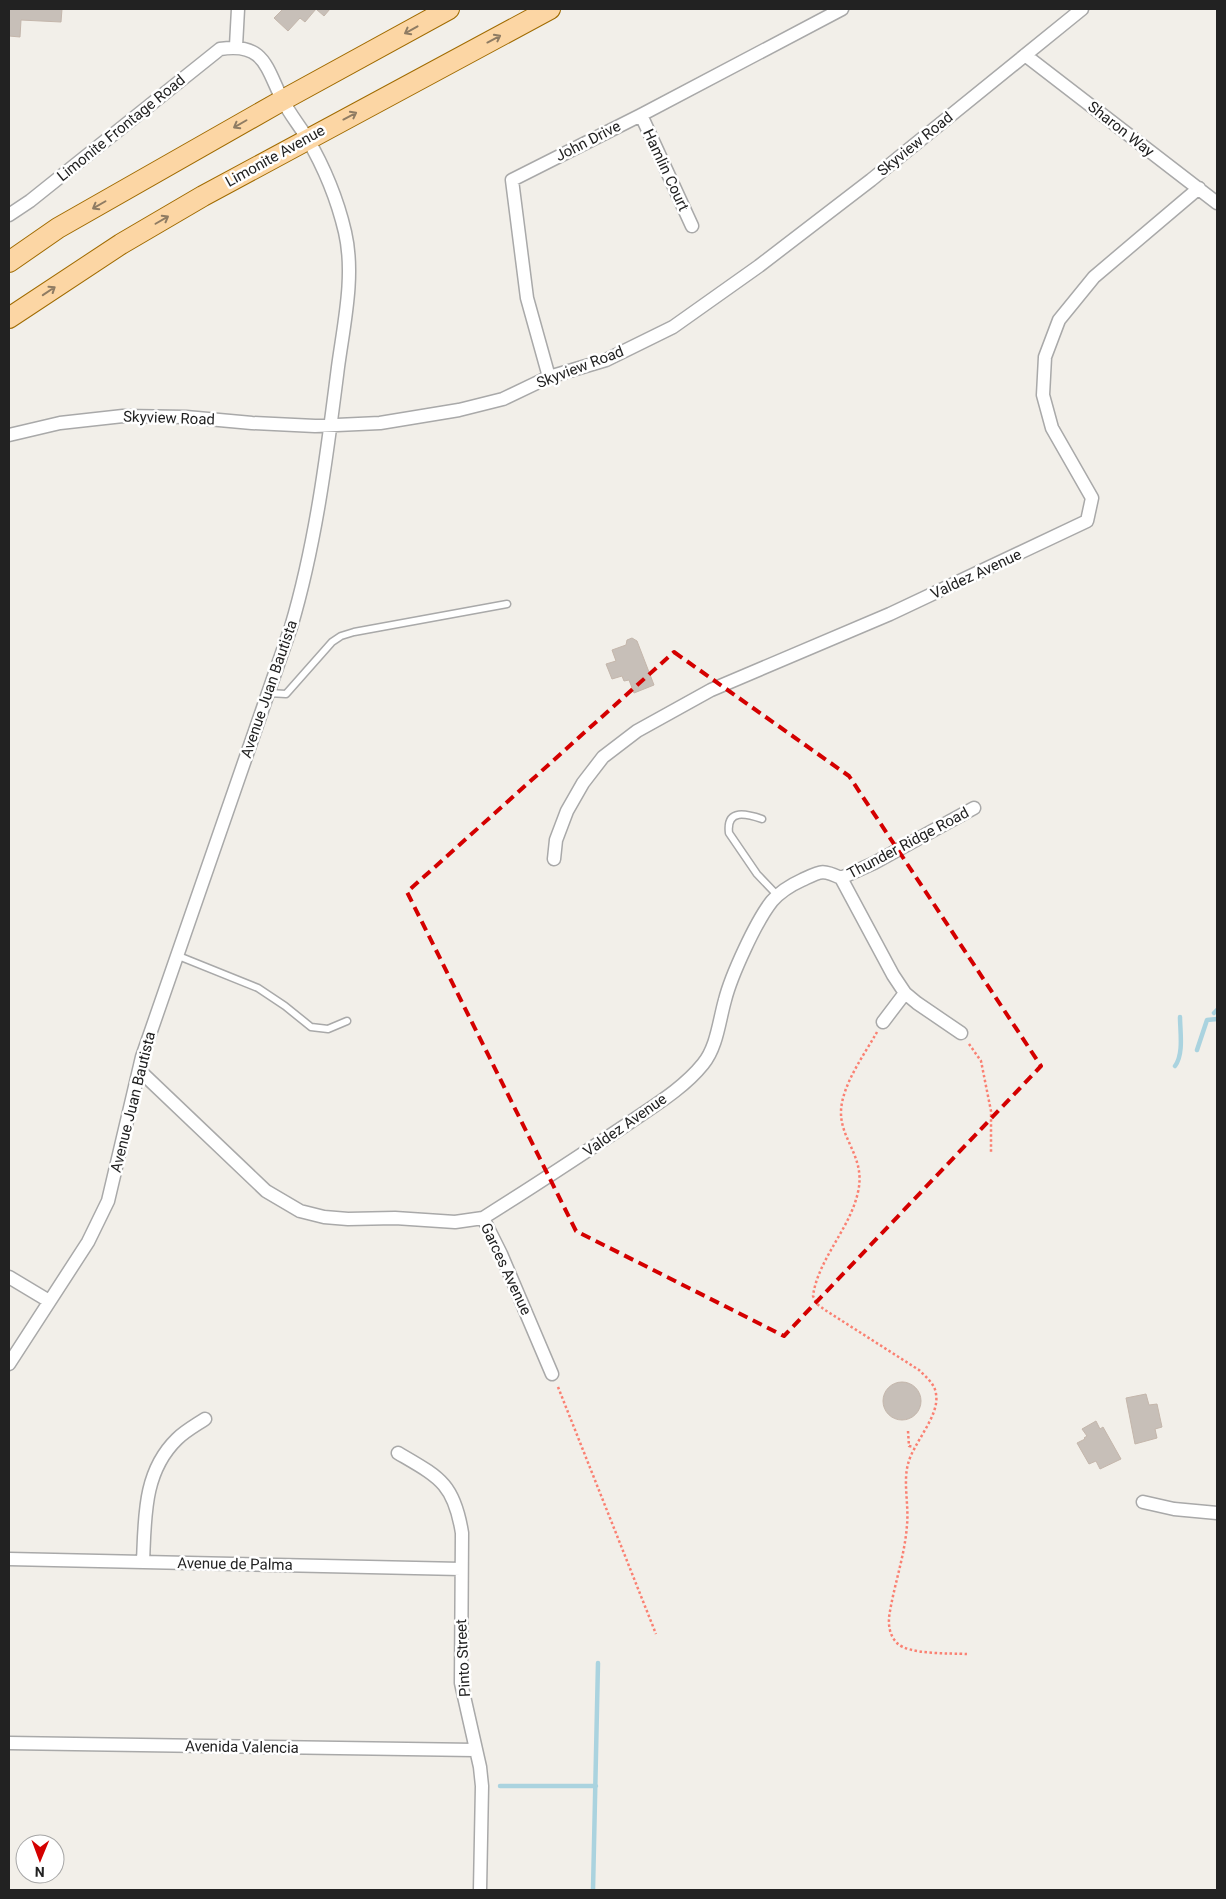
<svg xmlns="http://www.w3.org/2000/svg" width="1226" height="1899" viewBox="0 0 1226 1899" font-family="Roboto,sans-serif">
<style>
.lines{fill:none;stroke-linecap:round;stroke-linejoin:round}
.stream{stroke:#aad3df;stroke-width:4.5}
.building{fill:#c7bfb8;stroke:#c4b6ab}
.service-casing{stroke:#a9a9a9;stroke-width:9}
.minor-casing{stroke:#a9a9a9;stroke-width:15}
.primary-casing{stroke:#a06b00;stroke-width:22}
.path{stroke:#fa8072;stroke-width:2.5;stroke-dasharray:2.5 2.5;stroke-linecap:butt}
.service{stroke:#fff;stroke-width:6}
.minor{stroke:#fff;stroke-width:12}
.primary{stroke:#fcd6a4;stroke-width:20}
.oneway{stroke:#8f7c63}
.marked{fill:none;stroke:#d40000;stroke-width:4;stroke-dasharray:10 6;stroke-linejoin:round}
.labels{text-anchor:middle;stroke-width:5;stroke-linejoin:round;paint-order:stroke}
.street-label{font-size:15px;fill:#222;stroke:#fff}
</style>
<rect width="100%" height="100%" fill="#f2efe9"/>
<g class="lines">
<path class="stream" d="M 1214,1013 L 1217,1010
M 1197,1050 L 1207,1020 L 1217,1019
M 1175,1066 C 1184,1054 1180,1031 1180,1017
M 500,1786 L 596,1786
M 593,1890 L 598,1663"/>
</g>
<path class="building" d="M 9,9 L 62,9 L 61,22 L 21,20 L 20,37 L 9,36 Z
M 283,9 L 330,9 L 324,16 L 316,9 L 305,22 L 300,18 L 288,31 L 274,18 Z
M 632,638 L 637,641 L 654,685 L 634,693 L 629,680 L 624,681 L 622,676 L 612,679 L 606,664 L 616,661 L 612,650 L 626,645 L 627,640 Z
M883 1401a19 19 0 1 1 38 0a19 19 0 1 1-38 0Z
M 1146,1394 L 1149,1405 L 1157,1404 L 1162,1427 L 1155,1429 L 1157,1438 L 1135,1444 L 1126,1398 Z
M 1096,1421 L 1100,1429 L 1103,1427 L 1121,1459 L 1100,1469 L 1096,1461 L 1089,1464 L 1077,1443 L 1085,1439 L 1084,1438 L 1087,1436 L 1082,1429 Z"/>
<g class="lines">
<g class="service-casing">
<path id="service" d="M 268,693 L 286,694 L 332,642 L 341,636 L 354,632 L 507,604
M 762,819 C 747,814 726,808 729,833 L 757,874 L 778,896
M 176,955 L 258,988 L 285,1006 L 311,1027 L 328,1029 L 347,1021"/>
</g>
<g class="minor-casing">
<path id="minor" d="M 236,46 L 238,9
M 1025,55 L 1217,203
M 641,115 L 692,226
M 9,215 L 30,201 L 220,49 C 264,42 266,67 282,99 C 289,113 299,125 307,138 C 324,167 337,198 345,232 C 355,275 344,323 338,367 C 327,454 316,543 291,627 L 142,1057 L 108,1201 L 88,1242 L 9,1364
M 549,377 L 527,298 L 512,180 L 641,115 L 842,9
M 9,435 L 60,423 L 123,416 L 186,417 L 252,423 L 315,426 L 380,423 L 459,410 L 503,399 L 549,377 L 606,360 L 673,327 L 759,266 L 871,180 L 1082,9
M 554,859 L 556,840 L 567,811 L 583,783 L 603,757 L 637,731 L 711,690 L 890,614 L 1087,521 L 1092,498 L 1052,428 L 1043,395 L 1045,357 L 1059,320 L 1094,277 L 1199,188
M 841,878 L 874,863 L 974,808
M 905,993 L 917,1003 L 961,1033
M 139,1070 L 266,1191 L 300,1211 L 324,1217 L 348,1219 L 395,1218 L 455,1222 L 483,1218 L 501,1254 L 552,1374
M 483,1218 C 531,1188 578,1157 626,1125 C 652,1107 683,1089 703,1064 C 717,1047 719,1021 725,1000 C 731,976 756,921 772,901 C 780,892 791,885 802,880 C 821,871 822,869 841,878 L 893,975 L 905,993 L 883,1022
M 9,1277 L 49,1301
M 398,1453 C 439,1477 454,1483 462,1533 L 461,1683 L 480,1767 L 482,1786 L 480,1890
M 1143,1502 L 1174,1509 L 1217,1513
M 9,1559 L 461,1569
M 143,1562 C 145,1518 143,1472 177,1439 C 185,1431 196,1425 205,1419
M 9,1743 L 475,1750"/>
</g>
<g class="primary-casing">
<path id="primary" d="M 9,262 L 58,228 L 283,100 L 449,9
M 9,318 L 121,244 L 203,196 L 550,9"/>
</g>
<path class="path" d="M 877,1032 C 864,1055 842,1085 841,1111 C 840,1140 866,1157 858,1192 C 850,1229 818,1259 813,1296 L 817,1304 L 825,1310 L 919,1370 C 926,1377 935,1384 936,1394 C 940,1416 913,1443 908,1464 C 903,1483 909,1505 907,1525 C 905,1554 895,1582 890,1611 C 888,1621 888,1634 897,1643 C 909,1655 950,1653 967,1654
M 969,1044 L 981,1061 L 991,1111 L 991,1153
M 558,1387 L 656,1634
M 908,1431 L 909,1446 L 914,1447"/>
<use href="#service" class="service"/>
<use href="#minor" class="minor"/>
<use href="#primary" class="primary"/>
</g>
<defs><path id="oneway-shaft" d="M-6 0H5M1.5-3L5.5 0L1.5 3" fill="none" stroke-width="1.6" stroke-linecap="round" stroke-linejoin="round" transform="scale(1.25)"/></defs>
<g class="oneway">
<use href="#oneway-shaft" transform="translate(411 30) rotate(151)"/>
<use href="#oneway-shaft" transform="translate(494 39) rotate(-28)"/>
<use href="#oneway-shaft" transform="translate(350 116) rotate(-28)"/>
<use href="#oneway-shaft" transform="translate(240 124) rotate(150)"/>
<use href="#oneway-shaft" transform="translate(99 205) rotate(150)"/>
<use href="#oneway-shaft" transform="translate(162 220) rotate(-30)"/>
<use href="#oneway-shaft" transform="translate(49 291) rotate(-34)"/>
</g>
<path class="marked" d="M 674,652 L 849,776 L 1041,1066 L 784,1336 L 576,1231 L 407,892 Z"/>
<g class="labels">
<g class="street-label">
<text transform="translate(121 128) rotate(-39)" y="5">Limonite Frontage Road</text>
<text transform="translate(1121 129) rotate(38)" y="5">Sharon Way</text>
<text transform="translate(588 141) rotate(-27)" y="5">John Drive</text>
<text transform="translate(915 144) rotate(-39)" y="5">Skyview Road</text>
<text transform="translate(275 156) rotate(-29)" y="5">Limonite Avenue</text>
<text transform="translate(666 170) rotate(65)" y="5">Hamlin Court</text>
<text transform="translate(580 367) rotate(-21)" y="5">Skyview Road</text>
<text transform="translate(169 418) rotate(2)" y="5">Skyview Road</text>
<text transform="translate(976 574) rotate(-25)" y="5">Valdez Avenue</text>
<text transform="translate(269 689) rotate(-71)" y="5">Avenue Juan Bautista</text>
<text transform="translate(908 843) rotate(-28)" y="5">Thunder Ridge Road</text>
<text transform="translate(133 1102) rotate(-76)" y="5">Avenue Juan Bautista</text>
<text transform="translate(625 1125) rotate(-35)" y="5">Valdez Avenue</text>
<text transform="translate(506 1269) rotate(65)" y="5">Garces Avenue</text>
<text transform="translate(235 1564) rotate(1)" y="5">Avenue de Palma</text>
<text transform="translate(463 1658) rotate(-93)" y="5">Pinto Street</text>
<text transform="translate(242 1747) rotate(1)" y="5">Avenida Valencia</text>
</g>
</g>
<rect width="1226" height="1899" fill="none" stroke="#222222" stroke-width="20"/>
<g transform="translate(40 1859) rotate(181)"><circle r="24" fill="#ffffff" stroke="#a7a7a7"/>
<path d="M0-4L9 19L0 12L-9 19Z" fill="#d40000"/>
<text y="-8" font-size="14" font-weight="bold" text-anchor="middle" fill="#222222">N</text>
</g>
</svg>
